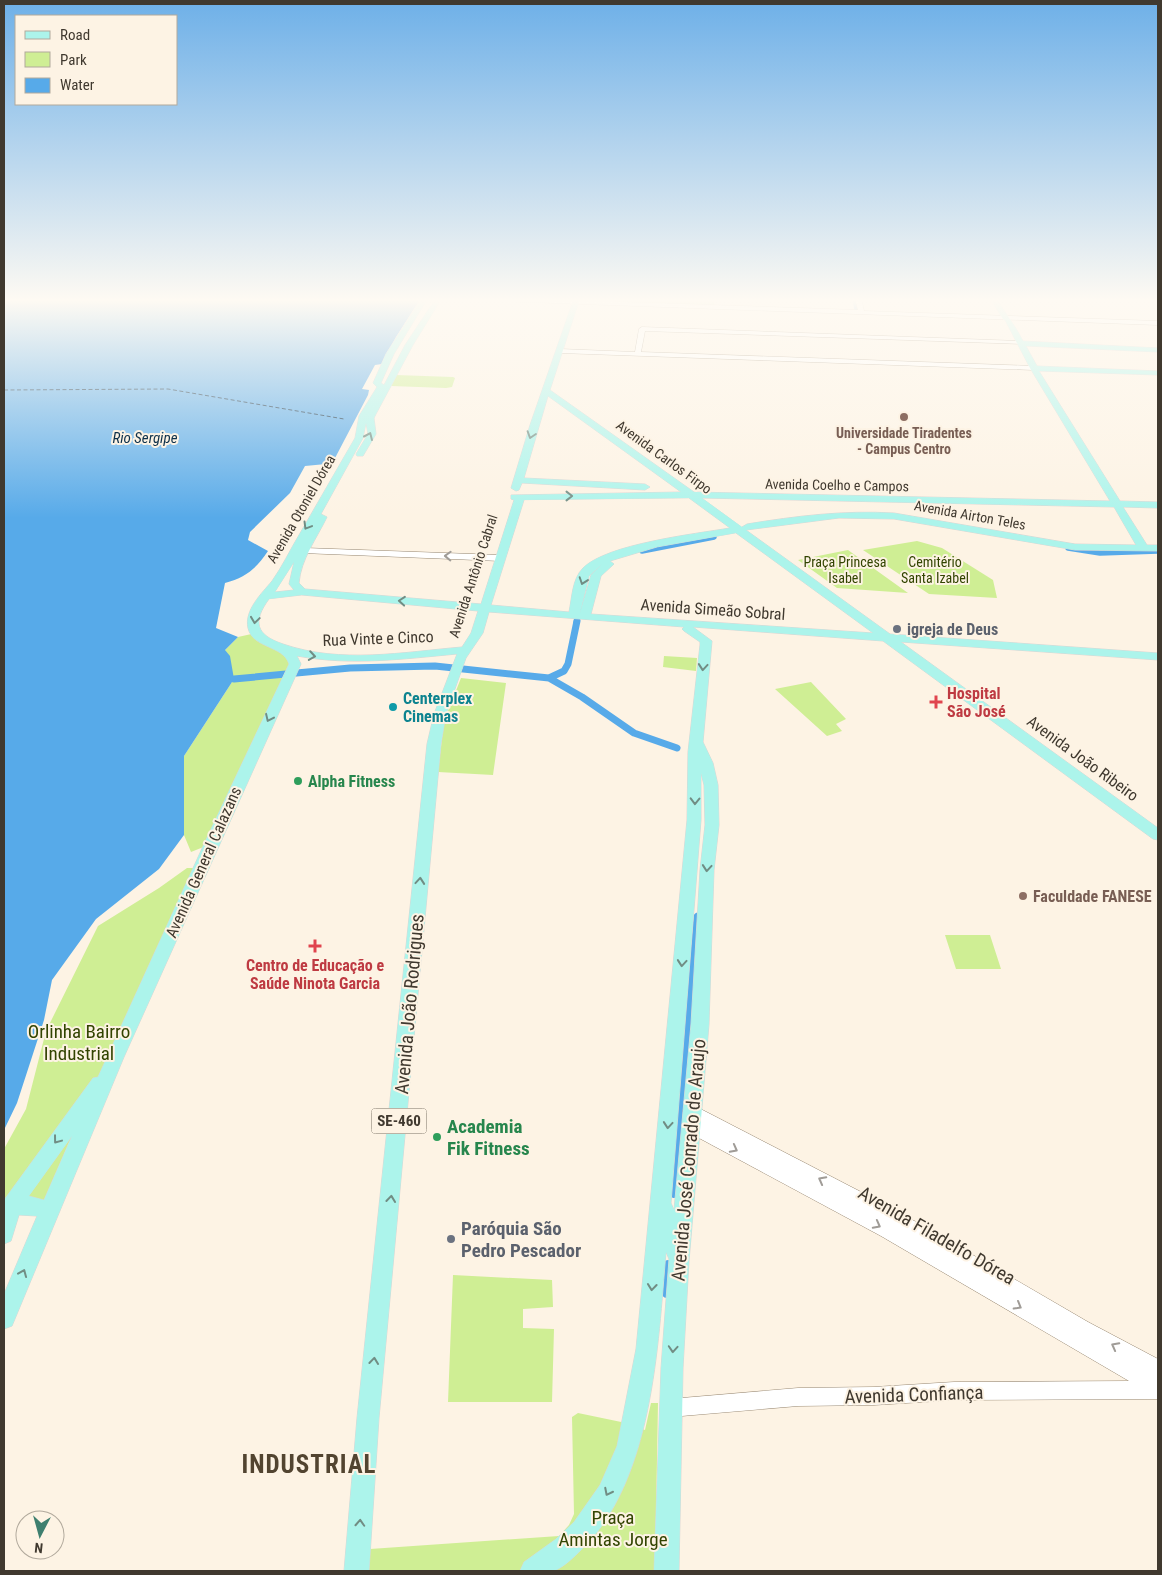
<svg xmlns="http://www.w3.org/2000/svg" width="1162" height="1575" viewBox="0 0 1162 1575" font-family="'Roboto Condensed',sans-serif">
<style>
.green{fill:#cfee94}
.water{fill:#57aae9}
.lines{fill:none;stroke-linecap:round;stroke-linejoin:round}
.canal-far4{stroke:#57aae9;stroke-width:4.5}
.canal-far3{stroke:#57aae9;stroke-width:5.5}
.canal-far2{stroke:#57aae9;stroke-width:7}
.canal-far1{stroke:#57aae9;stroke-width:9}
.canal{stroke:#57aae9;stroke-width:12}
.ferry{stroke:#0d304a;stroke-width:1;stroke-dasharray:4 2.5;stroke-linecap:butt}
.minor-casing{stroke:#988872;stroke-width:1}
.major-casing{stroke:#d9d7d5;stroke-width:1}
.minor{fill:#fff;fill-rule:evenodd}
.major{fill:#acf4eb;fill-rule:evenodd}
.oneway{stroke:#718d84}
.oneway2{stroke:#a09c97}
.education-dot{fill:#8d6e63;stroke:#fdf3e4;stroke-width:2}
.worship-dot{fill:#6b7280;stroke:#fdf3e4;stroke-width:2}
.health-dot{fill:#e0444e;stroke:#fdf3e4;stroke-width:2}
.culture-dot{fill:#0f9aa8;stroke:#fdf3e4;stroke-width:2}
.leisure-dot{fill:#2e9e5b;stroke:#fdf3e4;stroke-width:2}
.labels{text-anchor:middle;stroke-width:4;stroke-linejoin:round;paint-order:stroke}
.far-education-label{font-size:14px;font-weight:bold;fill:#785e54;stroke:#fdf3e4}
.far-street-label{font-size:14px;fill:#40392f;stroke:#fdf3e4}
.far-park-label{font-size:14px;fill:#324400;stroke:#fdf3e4}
.far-water-label{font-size:15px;font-style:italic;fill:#0d304a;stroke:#fdf3e4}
.shield{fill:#fdf3e4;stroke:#797165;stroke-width:1}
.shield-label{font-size:15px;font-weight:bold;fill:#40392f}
.street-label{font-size:16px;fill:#40392f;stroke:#fdf3e4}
.worship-label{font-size:16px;font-weight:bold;fill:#5b616d;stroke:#fdf3e4;text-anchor:start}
.health-label{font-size:16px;font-weight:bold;fill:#be3a42;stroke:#fdf3e4;text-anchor:start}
.culture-label{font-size:16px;font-weight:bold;fill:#0d838f;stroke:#fdf3e4;text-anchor:start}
.leisure-label{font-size:16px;font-weight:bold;fill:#27864d;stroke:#fdf3e4;text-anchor:start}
.education-label{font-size:16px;font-weight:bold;fill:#785e54;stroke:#fdf3e4;text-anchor:start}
.near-street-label{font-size:19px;fill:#40392f;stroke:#fdf3e4}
.near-park-label{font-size:19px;fill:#324400;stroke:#fdf3e4}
.near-leisure-label{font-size:19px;font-weight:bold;fill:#27864d;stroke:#fdf3e4;text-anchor:start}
.near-worship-label{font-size:19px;font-weight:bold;fill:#5b616d;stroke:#fdf3e4;text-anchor:start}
.near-district-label{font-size:25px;font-weight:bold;letter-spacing:1px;fill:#524430;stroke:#fdf3e4}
</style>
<rect width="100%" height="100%" fill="#fdf3e4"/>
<path class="green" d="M 580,298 L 715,298 L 714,307 L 579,301 Z
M 396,375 L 453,377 L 455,378 L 452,387 L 446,388 L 391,386 Z
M 917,541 L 942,548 L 993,580 L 997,598 L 929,594 L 863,550 Z
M 848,550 L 908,593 L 837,588 L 798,560 Z
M 256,633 L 295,661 L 211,844 L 191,852 L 184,835 L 184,756 L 234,679 L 225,650 L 238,637 Z
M 664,656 L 697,658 L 696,671 L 663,667 Z
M 461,678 L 506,683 L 493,775 L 438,772 L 444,721 Z
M 811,682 L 846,719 L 836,724 L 842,731 L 827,736 L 775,689 Z
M 187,868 L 195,868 L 98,1085 L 26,1176 L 4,1208 L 4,1149 L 26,1109 L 46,1031 L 98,926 L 159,888 Z
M 945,935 L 990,935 L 1001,969 L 956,969 Z
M 74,1131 L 43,1203 L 21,1199 Z
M 453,1275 L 552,1280 L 553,1307 L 523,1309 L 523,1328 L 554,1329 L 552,1402 L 448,1402 Z
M 651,1403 L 658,1403 L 655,1571 L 368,1571 L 370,1549 L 559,1536 L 569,1525 L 574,1514 L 572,1417 L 578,1413 L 626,1423 L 645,1430 Z"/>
<path class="water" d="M 4,298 L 421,298 L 396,337 L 382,364 L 375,365 L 362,389 L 369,390 L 368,395 L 334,460 L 326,464 L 305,466 L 290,493 L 250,532 L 248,540 L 268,551 C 256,569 246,577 225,583 L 216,628 L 238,637 L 225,650 L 230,656 L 234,679 L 184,756 L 184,835 L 159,869 L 96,919 L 52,980 L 44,1020 L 17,1103 L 4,1130 Z"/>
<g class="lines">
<path class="canal-far4" d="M 854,298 L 857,311"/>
<path class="canal-far3" d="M 1068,548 L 1100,553 L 1158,551
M 642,551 L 714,537
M 576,623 L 579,609"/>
<path class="canal-far2" d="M 549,678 L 564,671 L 568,664 L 577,621
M 234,679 L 350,668 L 435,666 L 549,678 L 582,697 L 634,733 L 677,748"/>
<path class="canal-far1" d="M 676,1172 L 698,917"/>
<path class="canal" d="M 674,1192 L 676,1170
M 667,1292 L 668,1266"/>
<path class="ferry" d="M 4,390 L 168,389 L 344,419"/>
<g class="minor-casing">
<path id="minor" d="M 469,298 L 508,298 L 858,310 L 855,298 L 861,298 L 864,311 L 1158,321 L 1158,325 L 472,300 Z
M 642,327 L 1020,341 L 1023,343 L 1022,344 L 645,331 L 641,352 L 1034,366 L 1037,368 L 1034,370 L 560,353 L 557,351 L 560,349 L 635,352 L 639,329 Z
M 305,548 L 501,555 L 505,558 L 501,561 L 302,553 L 301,551 Z
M 691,1104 L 892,1208 L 1088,1322 L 1158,1359 L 1158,1399 L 954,1400 L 874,1405 L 798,1406 L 670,1417 L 663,1415 L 661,1408 L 663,1401 L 670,1399 L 798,1388 L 874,1387 L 954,1382 L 1129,1381 L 881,1236 L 686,1131 L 683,1126 L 686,1121 L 691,1119 L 694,1120 L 686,1116 L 683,1111 L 686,1106 Z"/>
</g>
<g class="major-casing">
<path id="major" d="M 422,298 L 428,298 L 394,354 L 381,383 L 384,385 L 405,345 L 436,298 L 442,298 L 413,345 L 376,414 L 374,418 L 376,434 L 363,456 L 357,456 L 356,454 L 368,434 L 366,423 L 363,438 L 321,514 L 327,517 C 317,538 301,559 299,583 L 305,589 L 481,604 L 514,500 L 511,499 L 511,495 L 681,492 L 548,396 L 524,478 L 645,484 L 650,487 L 645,490 L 522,483 L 519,490 L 516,491 L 511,488 L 530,425 L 574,298 L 580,298 L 550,390 L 694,492 L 1110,501 L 1030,368 L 1005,320 L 1003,319 L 990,298 L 996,298 C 1005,313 1015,325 1023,341 L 1158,348 L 1158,352 L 1026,346 L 1037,366 L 1158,371 L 1158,375 L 1039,371 L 1120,501 L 1158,502 L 1158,508 L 1123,507 L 1147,545 L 1158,545 L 1158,551 L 1075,550 L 894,519 L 839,518 L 746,530 L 890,634 L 1158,653 L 1158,660 L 901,642 L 1158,828 L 1158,840 L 1153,839 L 883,641 L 693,627 L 712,641 L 703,742 L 713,763 L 718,785 L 719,825 L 714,870 L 709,1024 L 689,1261 L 683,1368 L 679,1571 L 654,1571 L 661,1368 L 669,1259 L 666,1252 C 658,1346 653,1481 581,1550 C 574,1557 564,1567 554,1571 C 546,1574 529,1572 520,1571 L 524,1562 L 556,1539 L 574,1522 L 600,1485 L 617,1446 L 636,1349 L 687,820 L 688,752 L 700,645 L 700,642 L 684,631 L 682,629 L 684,627 L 489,612 L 483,633 L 466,658 L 446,714 L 441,744 L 379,1418 L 369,1571 L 344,1571 L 357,1418 L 427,744 L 434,714 L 457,654 C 403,659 351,666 297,656 L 301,664 L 124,1057 L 12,1326 L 4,1329 L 4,1294 L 37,1216 L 19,1215 L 11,1241 L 4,1244 L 4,1200 L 93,1078 L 98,1077 L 204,844 L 289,664 C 283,645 253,649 248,628 C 244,610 262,593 272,581 C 282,567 290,550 299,535 C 318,503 336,470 355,438 L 359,416 L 377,387 L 373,383 L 386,354 ZM 689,498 L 730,528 C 694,534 607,544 583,568 C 572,579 572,598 569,612 L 491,605 L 524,500 ZM 702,498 L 1114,507 L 1136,545 L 1075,544 L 894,513 C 844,510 796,516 747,524 L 742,527 ZM 736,533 L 873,633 L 591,614 L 601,576 L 614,564 L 610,561 L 657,547 ZM 294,562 L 289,584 L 294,590 L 275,592 ZM 602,564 L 591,575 L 580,613 L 589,576 ZM 302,595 L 478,611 L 471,633 L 462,647 C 403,652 341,664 283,644 C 256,635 252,622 269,599 ZM 701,773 L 704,785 L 705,825 L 700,870 L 691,1024 L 674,1210 L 671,1203 L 701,820 ZM 72,1136 L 44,1200 L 29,1196 Z"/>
</g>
<use href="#minor" class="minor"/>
<use href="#major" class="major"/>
</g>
<defs><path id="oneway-chevron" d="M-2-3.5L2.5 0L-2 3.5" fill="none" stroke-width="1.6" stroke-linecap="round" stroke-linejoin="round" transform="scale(1.25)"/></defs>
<g class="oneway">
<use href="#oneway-chevron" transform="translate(531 435) rotate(108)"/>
<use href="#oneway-chevron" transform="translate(369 436) rotate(-66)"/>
<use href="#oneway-chevron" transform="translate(569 496)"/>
<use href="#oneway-chevron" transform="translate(307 526) rotate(121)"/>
<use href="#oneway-chevron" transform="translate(583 581) rotate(109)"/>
<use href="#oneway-chevron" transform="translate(402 601) rotate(-175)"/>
<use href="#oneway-chevron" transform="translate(255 620) rotate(98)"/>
<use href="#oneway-chevron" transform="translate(312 656) rotate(9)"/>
<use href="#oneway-chevron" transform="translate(703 667) rotate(95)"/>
<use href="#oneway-chevron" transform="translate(269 718) rotate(115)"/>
<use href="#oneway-chevron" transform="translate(695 801) rotate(91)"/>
<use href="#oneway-chevron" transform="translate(707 868) rotate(95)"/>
<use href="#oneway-chevron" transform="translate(420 881) rotate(-85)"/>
<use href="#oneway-chevron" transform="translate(682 963) rotate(95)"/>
<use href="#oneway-chevron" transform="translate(668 1125) rotate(95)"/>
<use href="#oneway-chevron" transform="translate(57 1140) rotate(127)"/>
<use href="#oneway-chevron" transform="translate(391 1199) rotate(-84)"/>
<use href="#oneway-chevron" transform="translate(23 1273) rotate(-67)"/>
<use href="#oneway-chevron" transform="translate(652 1287) rotate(96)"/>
<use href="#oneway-chevron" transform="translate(673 1349) rotate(94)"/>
<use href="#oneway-chevron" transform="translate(374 1361) rotate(-84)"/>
<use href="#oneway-chevron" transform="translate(608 1492) rotate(117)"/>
<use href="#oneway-chevron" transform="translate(360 1523) rotate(-87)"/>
</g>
<g class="oneway2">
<use href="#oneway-chevron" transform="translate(448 556) rotate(-178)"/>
<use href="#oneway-chevron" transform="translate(734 1149) rotate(28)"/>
<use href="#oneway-chevron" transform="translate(822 1180) rotate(-152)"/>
<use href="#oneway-chevron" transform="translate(877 1225) rotate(28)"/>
<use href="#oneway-chevron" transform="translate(1018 1306) rotate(30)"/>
<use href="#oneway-chevron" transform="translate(1115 1346) rotate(-152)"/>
</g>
<linearGradient id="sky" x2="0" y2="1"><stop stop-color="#6eb0e8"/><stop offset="0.58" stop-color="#fefaf3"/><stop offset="1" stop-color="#fefaf3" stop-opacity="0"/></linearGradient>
<rect width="1162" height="518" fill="url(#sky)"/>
<g class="education-dot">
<circle cx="904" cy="417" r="5"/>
<circle cx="1023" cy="896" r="5"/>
</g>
<g class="worship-dot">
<circle cx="897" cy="629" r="5"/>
<circle cx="451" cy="1239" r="5"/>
</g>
<g class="health-dot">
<path d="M933.5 694.5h5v5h5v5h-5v5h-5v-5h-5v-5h5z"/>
<path d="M312.5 938.5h5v5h5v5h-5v5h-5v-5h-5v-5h5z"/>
</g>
<circle class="culture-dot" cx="393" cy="707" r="5"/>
<g class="leisure-dot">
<circle cx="298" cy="781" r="5"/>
<circle cx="437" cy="1137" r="5"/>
</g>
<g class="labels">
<g class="far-education-label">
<text x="904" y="438">Universidade Tiradentes<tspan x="904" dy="16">- Campus Centro</tspan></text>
</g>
<g class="far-street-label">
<text transform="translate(664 457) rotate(36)" y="5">Avenida Carlos Firpo</text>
<text transform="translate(837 485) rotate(1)" y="5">Avenida Coelho e Campos</text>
<text transform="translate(301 509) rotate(-60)" y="5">Avenida Otoniel Dórea</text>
<text transform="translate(970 515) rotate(10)" y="5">Avenida Airton Teles</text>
<text transform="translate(473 576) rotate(-72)" y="5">Avenida Antônio Cabral</text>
</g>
<g class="far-park-label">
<text x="845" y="567">Praça Princesa<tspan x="845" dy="16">Isabel</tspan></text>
<text x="935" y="567">Cemitério<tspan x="935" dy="16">Santa Izabel</tspan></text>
</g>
<g class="far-water-label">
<text x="145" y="443">Rio Sergipe</text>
</g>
<rect class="shield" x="371.5" y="1108.5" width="55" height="25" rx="4"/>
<g class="shield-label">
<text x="399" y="1126">SE-460</text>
</g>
<g class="street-label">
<text transform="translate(713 609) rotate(4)" y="6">Avenida Simeão Sobral</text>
<text transform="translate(378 638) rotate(-2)" y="6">Rua Vinte e Cinco</text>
<text transform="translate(1083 758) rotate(36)" y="6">Avenida João Ribeiro</text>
<text transform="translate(203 862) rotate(-66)" y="6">Avenida General Calazans</text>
</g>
<g class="worship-label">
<text x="907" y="635">igreja de Deus</text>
</g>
<g class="health-label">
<text x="947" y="699">Hospital<tspan x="947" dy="18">São José</tspan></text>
<text x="315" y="971" text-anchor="middle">Centro de Educação e<tspan x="315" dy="18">Saúde Ninota Garcia</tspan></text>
</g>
<g class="culture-label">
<text x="403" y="704">Centerplex<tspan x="403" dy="18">Cinemas</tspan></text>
</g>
<g class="leisure-label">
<text x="308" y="787">Alpha Fitness</text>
</g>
<g class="education-label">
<text x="1033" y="902">Faculdade FANESE</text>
</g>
<g class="near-street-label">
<text transform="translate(409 1004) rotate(-85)" y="7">Avenida João Rodrigues</text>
<text transform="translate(688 1160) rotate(-85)" y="7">Avenida José Conrado de Araujo</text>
<text transform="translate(937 1235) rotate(30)" y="7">Avenida Filadelfo Dórea</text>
<text transform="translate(914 1394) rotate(-2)" y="7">Avenida Confiança</text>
</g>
<g class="near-park-label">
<text x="79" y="1038">Orlinha Bairro<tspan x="79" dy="22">Industrial</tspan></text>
<text x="613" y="1524">Praça<tspan x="613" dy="22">Amintas Jorge</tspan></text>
</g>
<g class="near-leisure-label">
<text x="447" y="1133">Academia<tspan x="447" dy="22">Fik Fitness</tspan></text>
</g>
<g class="near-worship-label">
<text x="461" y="1235">Paróquia São<tspan x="461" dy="22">Pedro Pescador</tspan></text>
</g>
<g class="near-district-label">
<text x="309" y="1473">INDUSTRIAL</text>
</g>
</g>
<rect width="1162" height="1575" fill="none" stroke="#40392f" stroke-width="10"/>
<rect x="15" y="15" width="162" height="90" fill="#fdf3e4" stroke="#b1a99c"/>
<rect x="25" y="31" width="25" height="8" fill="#acf4eb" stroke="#b1a99c"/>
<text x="60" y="40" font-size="15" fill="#40392f">Road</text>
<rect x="25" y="52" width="25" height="15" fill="#cfee94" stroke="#b1a99c"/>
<text x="60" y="65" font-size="15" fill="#40392f">Park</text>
<rect x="25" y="78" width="25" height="15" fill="#57aae9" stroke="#b1a99c"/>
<text x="60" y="90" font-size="15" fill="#40392f">Water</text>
<g transform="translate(40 1535) rotate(186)"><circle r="24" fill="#fdf3e4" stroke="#b1a99c"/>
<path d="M0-4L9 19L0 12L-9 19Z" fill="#3e7f6f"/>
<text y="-8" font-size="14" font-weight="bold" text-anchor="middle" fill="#40392f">N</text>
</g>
</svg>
